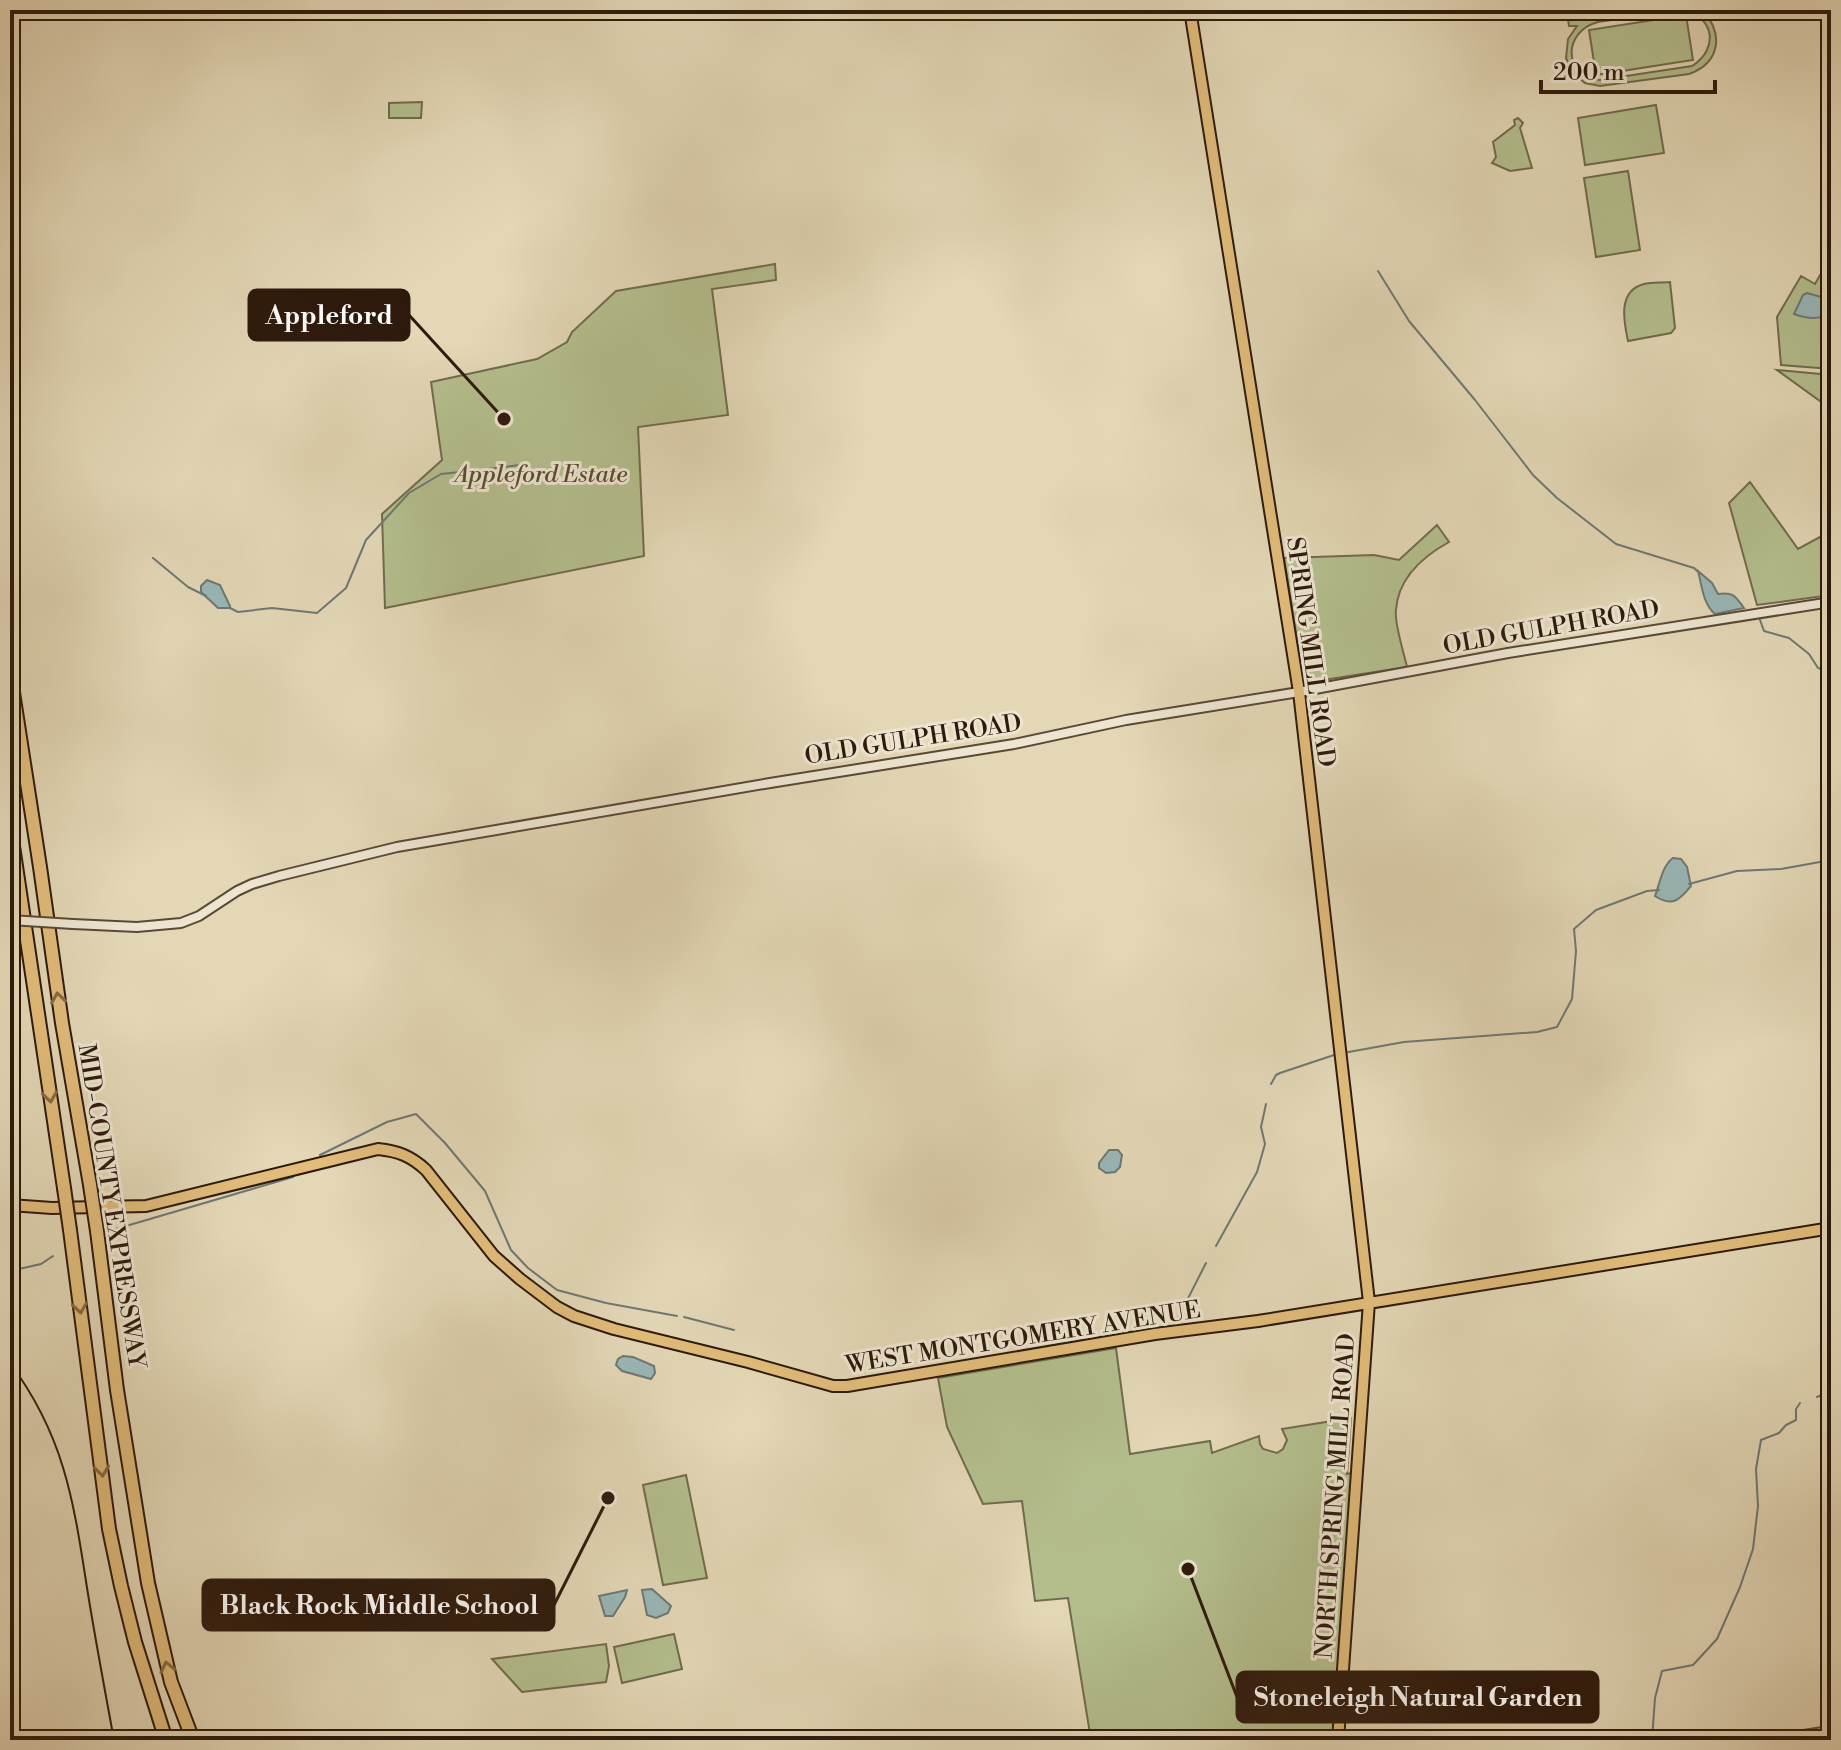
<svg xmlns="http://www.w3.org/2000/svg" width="1841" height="1750" viewBox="0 0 1841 1750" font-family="'Libre Bodoni',serif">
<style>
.green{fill:#b4be8d;stroke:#706c4d;stroke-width:2;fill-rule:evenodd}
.water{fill:#99b7b8;stroke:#6e7874;stroke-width:2}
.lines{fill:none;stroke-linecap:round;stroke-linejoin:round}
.stream{stroke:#6e7874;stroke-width:2}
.minor-casing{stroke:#5a4937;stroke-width:12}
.major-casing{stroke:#2d1a0d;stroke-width:14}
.highway-casing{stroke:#2d1a0d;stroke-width:16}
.minor{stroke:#ede5d0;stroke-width:8}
.major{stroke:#e2bc7b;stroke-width:10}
.highway{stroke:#e2bc7b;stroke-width:12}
.tram{stroke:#2d1a0d;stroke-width:2}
.minor-bridge-casing{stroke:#5a4937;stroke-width:12;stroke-linecap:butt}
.highway-bridge-casing{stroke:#2d1a0d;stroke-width:16;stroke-linecap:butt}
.minor-bridge{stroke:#ede5d0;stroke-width:8}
.highway-bridge{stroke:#e2bc7b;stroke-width:12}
.oneway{stroke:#886b44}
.labels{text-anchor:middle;stroke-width:6;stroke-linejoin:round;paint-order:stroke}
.park-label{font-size:24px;font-style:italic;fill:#564b33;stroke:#ede5d0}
.street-label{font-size:24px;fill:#2d1a0d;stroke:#ede5d0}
.leader{fill:none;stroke:#2d1a0d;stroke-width:3}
.callout-dot{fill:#2d1a0d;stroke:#ede5d0;stroke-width:3}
.callout{fill:#2d1a0d;stroke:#2d1a0d;stroke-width:3}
.callout-label{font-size:26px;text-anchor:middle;font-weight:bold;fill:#fff}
</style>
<rect width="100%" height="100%" fill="#e3d7b6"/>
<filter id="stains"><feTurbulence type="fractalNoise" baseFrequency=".0025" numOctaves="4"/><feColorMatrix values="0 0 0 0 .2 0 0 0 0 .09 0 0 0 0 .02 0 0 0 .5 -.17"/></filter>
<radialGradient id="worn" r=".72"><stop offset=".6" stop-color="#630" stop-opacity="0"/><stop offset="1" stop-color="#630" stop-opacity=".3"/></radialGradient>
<path class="green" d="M 1639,10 L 1703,11 C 1724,34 1720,63 1689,74 L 1600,86 L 1585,83 L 1573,73 L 1566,58 L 1568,39 L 1577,26 L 1569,26 L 1568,19 ZM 1682,10 C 1715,16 1719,49 1692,66 L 1600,80 C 1562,76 1563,31 1598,22 Z
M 1686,15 L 1693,60 L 1596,75 L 1589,30 Z
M 422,102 L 421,118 L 389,118 L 389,103 Z
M 1656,105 L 1664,153 L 1585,165 L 1578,118 Z
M 1518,118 L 1523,123 L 1520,128 L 1532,168 L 1510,171 L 1492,163 L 1496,157 L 1493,142 L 1515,125 L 1514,120 Z
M 1628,171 L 1640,250 L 1596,257 L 1584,178 Z
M 1831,256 L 1831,369 L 1781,365 L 1777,317 L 1801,276 L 1815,284 Z
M 775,264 L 776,280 L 712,289 L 728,415 L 638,427 L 644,556 L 385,608 L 382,514 L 442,460 L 431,382 L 537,359 L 567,342 L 572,332 L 616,291 Z
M 1670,282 L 1675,328 L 1671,333 L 1628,341 C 1624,322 1617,291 1644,284 C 1652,282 1662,283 1670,282 Z
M 1777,370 L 1831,375 L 1831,409 Z
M 1750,482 L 1798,549 L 1831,531 L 1831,595 L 1757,605 L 1729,503 Z
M 1437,525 L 1449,542 C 1422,557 1398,578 1396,610 C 1394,623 1404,653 1407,667 L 1304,683 L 1284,558 L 1374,555 L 1399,560 Z
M 1116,1348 L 1130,1454 L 1210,1441 L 1212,1453 L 1259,1436 L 1260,1444 L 1263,1449 L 1277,1453 L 1283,1449 L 1287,1440 L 1282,1429 L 1351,1418 L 1347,1474 L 1352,1473 L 1334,1740 L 1091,1740 L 1068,1598 L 1035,1601 L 1022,1501 L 983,1504 L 947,1427 L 938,1378 Z
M 686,1475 L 707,1578 L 663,1585 L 643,1485 Z
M 674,1634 L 682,1669 L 622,1683 L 614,1647 Z
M 606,1644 L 609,1666 L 606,1682 L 522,1692 L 492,1659 Z"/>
<path class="water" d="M 1807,293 L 1828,299 L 1831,302 L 1829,314 C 1819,320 1805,318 1794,314 L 1803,295 Z
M 1698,571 L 1712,583 L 1718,594 C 1734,592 1735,596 1744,608 L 1715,614 C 1703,604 1702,586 1698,571 Z
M 207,580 L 220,585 L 230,606 L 230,608 L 218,608 L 201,592 L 201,586 Z
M 1673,858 L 1681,859 L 1687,867 L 1691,886 C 1680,899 1673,908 1655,896 C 1660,883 1662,866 1673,858 Z
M 1109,1150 L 1118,1150 L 1122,1155 L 1120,1167 L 1115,1172 L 1106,1173 L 1099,1168 L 1099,1163 Z
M 623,1356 L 633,1357 L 654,1366 L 655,1373 L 651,1379 L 622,1371 L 616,1365 L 618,1359 Z
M 652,1589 L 671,1606 L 668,1613 L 656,1618 L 647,1615 L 642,1590 Z
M 627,1590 L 625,1597 L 613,1616 L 605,1616 L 599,1596 Z"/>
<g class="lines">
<path class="stream" d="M 1378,271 L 1409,321 L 1475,400 L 1533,475 L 1557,498 L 1616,544 L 1694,568 L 1697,571
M 488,469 L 519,465
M 153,558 L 188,587 L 206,596
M 230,608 L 238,612 L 272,608 L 317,613 L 346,588 L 366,540 L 409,493 L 441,474 L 470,471
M 1760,620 L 1764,631 L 1789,638 L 1809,654 L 1818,668 L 1831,672
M 1689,884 L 1737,871 L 1781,869 L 1831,860
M 1343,1053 L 1404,1042 L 1537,1032 L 1557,1027 L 1572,999 L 1576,951 L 1574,929 L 1596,910 L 1647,891 L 1659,890
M 1271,1084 L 1276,1075 L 1280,1073 L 1337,1054
M 320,1155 L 387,1122 L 416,1114 L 445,1143 L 485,1191 L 511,1250 L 528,1268 L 557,1290 L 606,1303 L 677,1316
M 109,1231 L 293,1177
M 1216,1246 L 1257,1172 L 1265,1144 L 1261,1127 L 1266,1104
M 10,1271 L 41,1264 L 53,1256
M 684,1317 L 734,1330
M 1175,1324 L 1206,1263
M 1817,1397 L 1831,1391
M 1652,1740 L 1655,1698 L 1662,1671 L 1693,1665 L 1717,1639 L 1740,1587 L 1753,1549 L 1758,1506 L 1756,1469 L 1761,1440 L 1779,1433 L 1786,1425 L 1796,1420 L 1796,1409 L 1800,1403"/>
<g class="minor-casing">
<path id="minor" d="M 73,924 L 137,927 L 181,923 L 199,916 L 237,891 L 252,884 L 279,876 L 397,847 L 770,783 L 1014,744 L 1126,720 L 1299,692 L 1508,653 L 1831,602
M 1773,1740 L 1829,1731 L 1831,1732"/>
</g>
<g class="major-casing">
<path id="major" d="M 1190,10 L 1299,692 L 1369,1302 L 1338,1740
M 10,1205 L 52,1208 L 146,1206 L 378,1149 C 398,1151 411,1156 426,1170 L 494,1256 L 520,1279 L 557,1307 L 574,1316 L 614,1329 L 748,1362 L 833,1386 L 847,1386 L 1155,1334 L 1258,1321 L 1831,1228"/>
</g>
<g class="highway-casing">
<path id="highway" d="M 10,673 L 40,867 L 62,1023 L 90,1185
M 10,826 L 64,1188
M 70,1230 L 109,1529 L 121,1586 L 135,1642 L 166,1740
M 97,1231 L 117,1390 L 148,1583 L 171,1682 L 193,1740"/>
</g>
<use href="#minor" class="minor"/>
<use href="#major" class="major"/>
<use href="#highway" class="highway"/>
<path class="tram" d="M 10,1363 C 66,1438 74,1505 88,1594 C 96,1643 105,1691 114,1740"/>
<g class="minor-bridge-casing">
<path id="minor-bridge" d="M 10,920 L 73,924"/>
</g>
<g class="highway-bridge-casing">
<path id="highway-bridge" d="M 90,1185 L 97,1231
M 64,1188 L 70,1230"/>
</g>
<use href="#minor-bridge" class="minor-bridge"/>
<use href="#highway-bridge" class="highway-bridge"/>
</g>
<defs><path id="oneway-chevron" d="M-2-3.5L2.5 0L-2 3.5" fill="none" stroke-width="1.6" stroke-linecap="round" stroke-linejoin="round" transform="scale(2)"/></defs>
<g class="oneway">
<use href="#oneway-chevron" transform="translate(58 998) rotate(-98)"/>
<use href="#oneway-chevron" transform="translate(50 1097) rotate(82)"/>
<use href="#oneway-chevron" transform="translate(80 1308) rotate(82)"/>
<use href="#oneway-chevron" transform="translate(102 1471) rotate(83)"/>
<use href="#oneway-chevron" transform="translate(167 1667) rotate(-103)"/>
</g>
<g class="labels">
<g class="park-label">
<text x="541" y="482">Appleford Estate</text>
</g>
<g class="street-label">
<text transform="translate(1551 627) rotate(-10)" y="8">OLD GULPH ROAD</text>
<text transform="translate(1311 652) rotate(82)" y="8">SPRING MILL ROAD</text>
<text transform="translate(913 739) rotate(-9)" y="8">OLD GULPH ROAD</text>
<text transform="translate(112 1206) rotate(81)" y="8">MID-COUNTY EXPRESSWAY</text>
<text transform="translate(1023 1337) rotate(-9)" y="8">WEST MONTGOMERY AVENUE</text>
<text transform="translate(1335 1496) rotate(-86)" y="8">NORTH SPRING MILL ROAD</text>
</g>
</g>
<path class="leader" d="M504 419L409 315M608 1498L554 1605M1188 1569L1237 1697"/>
<g class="callout-dot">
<circle cx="504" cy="419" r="8"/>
<circle cx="608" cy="1498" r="8"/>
<circle cx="1188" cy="1569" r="8"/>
</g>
<g class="callout">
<rect x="249" y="290" width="160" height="50" rx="8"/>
<rect x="203" y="1580" width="351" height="50" rx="8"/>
<rect x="1237" y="1672" width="361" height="50" rx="8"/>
</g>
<g class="callout-label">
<text x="329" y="324">Appleford</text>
<text x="379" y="1614">Black Rock Middle School</text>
<text x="1418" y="1706">Stoneleigh Natural Garden</text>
</g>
<rect width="1841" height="1750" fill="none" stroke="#e3d7b6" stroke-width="40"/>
<rect x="12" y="12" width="1817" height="1726" fill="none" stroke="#2d1a0d" stroke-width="4"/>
<rect x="20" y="20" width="1801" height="1710" fill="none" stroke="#2d1a0d" stroke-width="2"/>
<path d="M1541 80v12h174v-12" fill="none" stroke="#2d1a0d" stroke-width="4"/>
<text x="1553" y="80" font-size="24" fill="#2d1a0d" stroke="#ede5d0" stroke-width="6" paint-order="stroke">200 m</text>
<rect width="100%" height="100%" filter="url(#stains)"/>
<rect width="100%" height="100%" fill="url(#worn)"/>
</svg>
